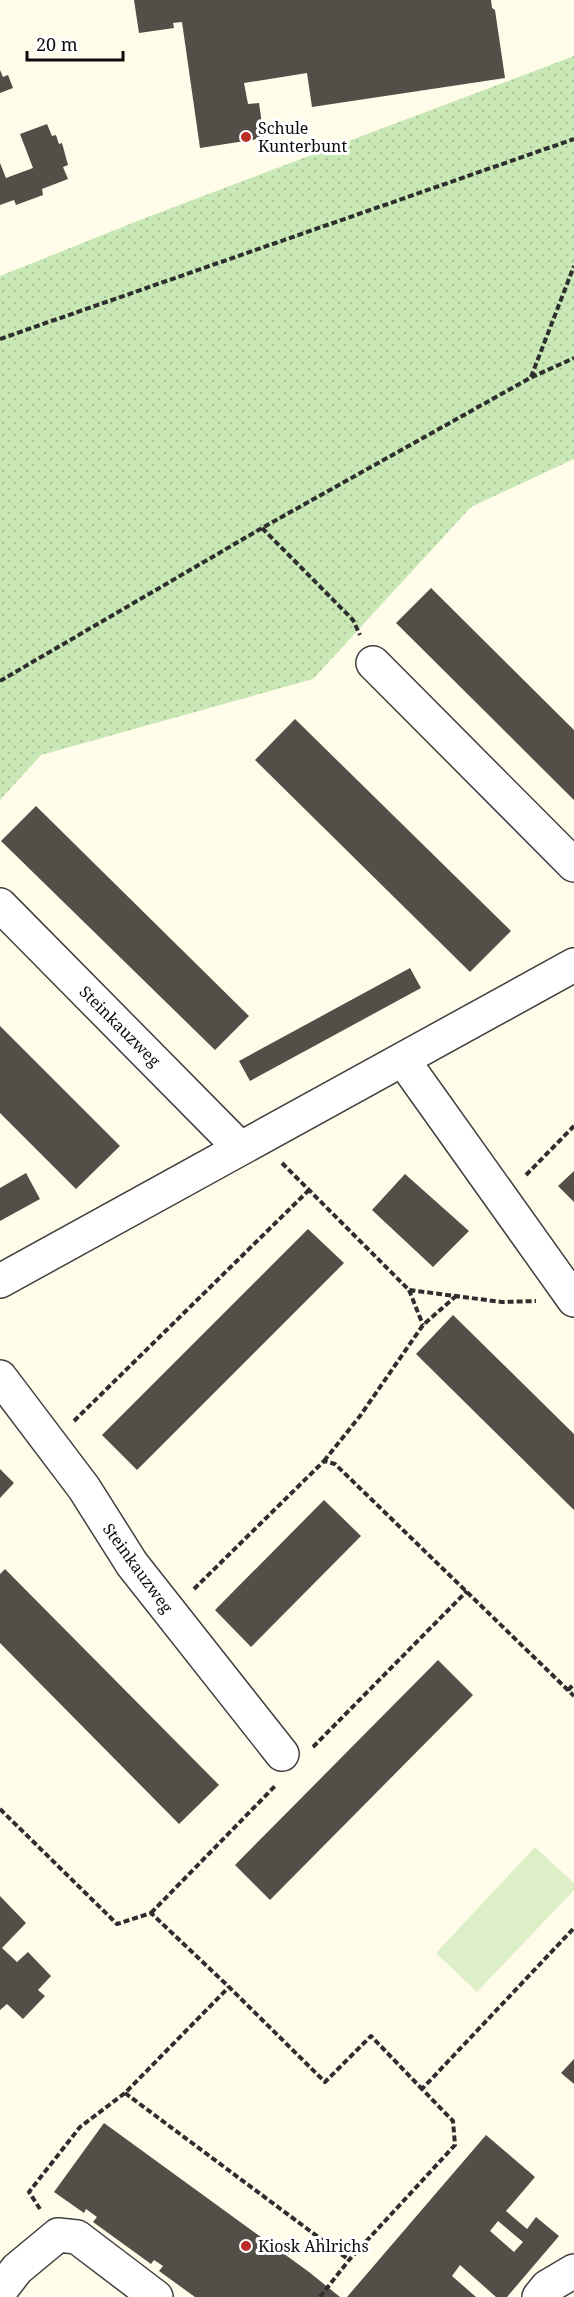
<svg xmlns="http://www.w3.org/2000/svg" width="574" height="2297" viewBox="0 0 574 2297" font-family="'Noto Serif',serif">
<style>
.park{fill:url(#park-dots)}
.pitch{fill:#ddefc7}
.building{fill:#544e48;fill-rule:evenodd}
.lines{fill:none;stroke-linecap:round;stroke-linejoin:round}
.minor-casing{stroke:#3f3f3f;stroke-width:36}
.path{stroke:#2e2e2e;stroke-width:4;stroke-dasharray:6 3;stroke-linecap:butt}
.minor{stroke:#fff;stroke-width:33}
.poi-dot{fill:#b92e27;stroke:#fff;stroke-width:2}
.labels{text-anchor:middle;stroke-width:6;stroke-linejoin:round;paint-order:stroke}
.poi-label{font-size:16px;fill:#0c0c0c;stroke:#fff;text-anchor:start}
.street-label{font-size:16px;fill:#0c0c0c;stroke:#fff}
</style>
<defs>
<pattern id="park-dots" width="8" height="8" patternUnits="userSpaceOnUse" patternTransform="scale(1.5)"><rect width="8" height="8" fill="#cae8b5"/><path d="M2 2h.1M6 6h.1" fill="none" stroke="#acc69a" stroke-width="1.8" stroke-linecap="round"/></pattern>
</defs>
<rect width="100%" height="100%" fill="#fffdea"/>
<path class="park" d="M 574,56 L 574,459 L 471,507 L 313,679 L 41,755 L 0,800 L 0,276 L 145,218 Z"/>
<path class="pitch" d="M 535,1847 L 574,1883 L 574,1890 L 477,1992 L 436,1953 Z"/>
<path class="building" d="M 134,0 L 491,0 L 492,8 L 495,10 L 505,78 L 312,107 L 307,73 L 244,83 L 248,104 L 259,103 L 264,138 L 200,148 L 182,22 L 173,23 L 174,28 L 139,33 Z
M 0,70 L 3,77 L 8,75 L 13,88 L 0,93 Z
M 47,124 L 52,136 L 56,135 L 59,144 L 62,143 L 68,165 L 63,167 L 68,179 L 42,189 L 43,195 L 16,205 L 14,200 L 0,205 L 0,163 L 6,178 L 33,168 L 20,134 Z
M 431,588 L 574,730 L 574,800 L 396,623 Z
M 295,719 L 511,931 L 470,972 L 255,760 Z
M 36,806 L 249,1016 L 215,1050 L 1,841 Z
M 410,968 L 421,988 L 250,1081 L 239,1061 Z
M 0,1026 L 120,1146 L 76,1189 L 0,1113 Z
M 574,1171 L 574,1202 L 558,1186 Z
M 26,1173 L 40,1199 L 0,1221 L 0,1188 Z
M 405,1174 L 469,1231 L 433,1267 L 372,1210 Z
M 308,1229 L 344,1263 L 137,1470 L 102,1435 Z
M 453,1315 L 574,1434 L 574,1510 L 416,1354 Z
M 0,1469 L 14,1483 L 0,1498 Z
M 324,1500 L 361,1536 L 251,1647 L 215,1610 Z
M 5,1569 L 219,1785 L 179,1824 L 0,1643 L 0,1574 Z
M 438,1660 L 473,1695 L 270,1900 L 235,1865 Z
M 0,1896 L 26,1923 L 2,1948 L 17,1962 L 28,1952 L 51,1976 L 38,1990 L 45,1996 L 23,2019 L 7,2004 L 0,2010 Z
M 574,2059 L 574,2084 L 561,2073 Z
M 104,2123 L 309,2272 L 340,2297 L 195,2297 L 159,2271 L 163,2266 L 154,2260 L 151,2264 L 93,2222 L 97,2217 L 86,2209 L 84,2213 L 54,2192 Z
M 486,2135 L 535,2177 L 506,2211 L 527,2229 L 536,2217 L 559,2236 L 507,2297 L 496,2297 L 460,2265 L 452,2276 L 476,2297 L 347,2297 ZM 498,2221 L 523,2242 L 514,2252 L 490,2231 Z"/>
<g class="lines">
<g class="minor-casing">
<path id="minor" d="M 373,663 L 574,865
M 0,905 L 240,1148
M 403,1060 L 574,1300
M 0,1281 L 574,965
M 0,1377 L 84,1488 L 132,1564 L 282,1754
M 0,2291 L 17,2269 L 58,2235 L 77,2237 L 156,2297
M 539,2297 L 547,2287 L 574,2271"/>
</g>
<path class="path" d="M 0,339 L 574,139
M 531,377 L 574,266
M 262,528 L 353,620 L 360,635
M 0,681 L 262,528 L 530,378 L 574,358
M 282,1163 L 409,1290 L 502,1302 L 536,1301
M 526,1175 L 574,1126
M 409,1290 L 423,1325
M 74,1421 L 309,1190
M 324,1461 L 360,1416 L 423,1325 L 456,1296
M 194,1589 L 324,1461 L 335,1464 L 574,1696
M 568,1690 L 574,1684
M 313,1747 L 467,1591
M 0,1809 L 117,1924 L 151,1913 L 229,1987 L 325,2082 L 371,2036 L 422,2089
M 151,1913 L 276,1785
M 125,2093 L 349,2260
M 40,2209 L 29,2192 L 80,2127 L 125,2093 L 229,1987
M 320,2297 L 349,2260 L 455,2145 L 453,2121 L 422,2089 L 574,1928"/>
<use href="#minor" class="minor"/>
</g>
<g class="poi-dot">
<circle cx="246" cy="137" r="6"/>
<circle cx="246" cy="2246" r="6"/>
</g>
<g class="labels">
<g class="poi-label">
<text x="258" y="134">Schule<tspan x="258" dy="18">Kunterbunt</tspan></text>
<text x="258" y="2252">Kiosk Ahlrichs</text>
</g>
<g class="street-label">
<text transform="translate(120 1026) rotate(45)" y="6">Steinkauzweg</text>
<text transform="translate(138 1568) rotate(54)" y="6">Steinkauzweg</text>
</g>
</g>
<path d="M27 51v9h96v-9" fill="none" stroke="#0c0c0c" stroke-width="3"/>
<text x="36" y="51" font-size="18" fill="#0c0c0c" stroke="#ffffff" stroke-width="4.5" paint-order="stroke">20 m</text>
</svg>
